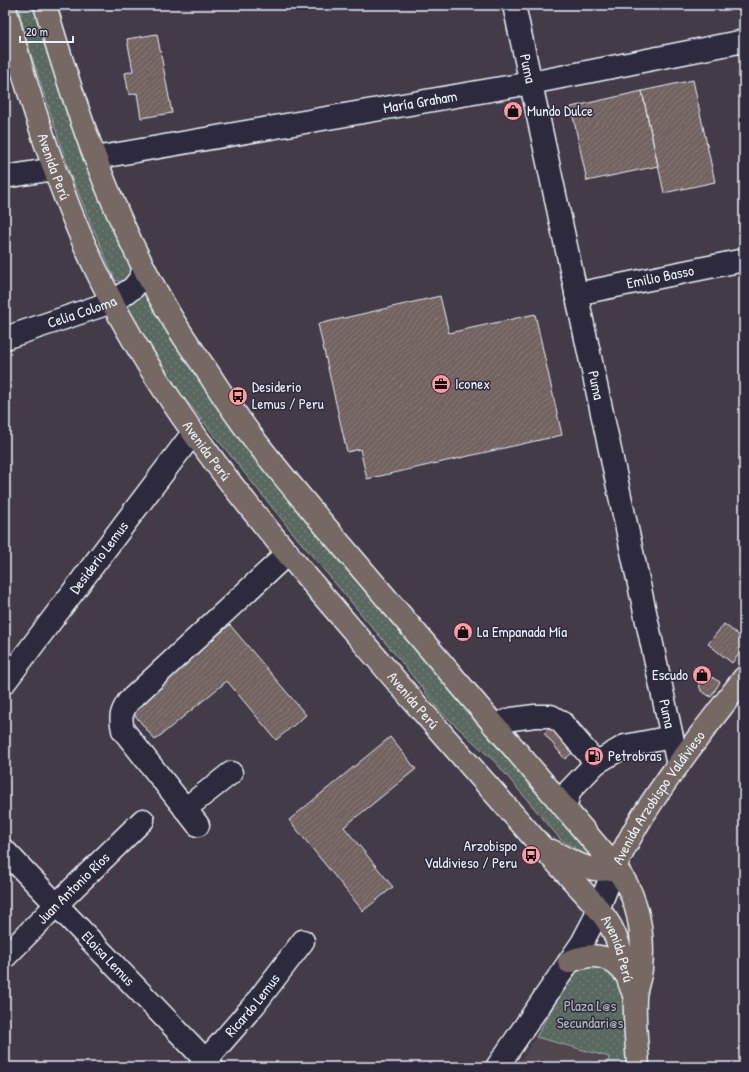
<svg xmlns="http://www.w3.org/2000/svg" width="749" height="1072" viewBox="0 0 749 1072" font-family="'Patrick Hand',sans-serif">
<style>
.built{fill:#51474f}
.park{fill:url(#park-dots);stroke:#a1adac}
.building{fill:url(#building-hatch);stroke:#e8f1f8}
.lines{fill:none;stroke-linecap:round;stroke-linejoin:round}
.minor-casing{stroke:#e8f1f8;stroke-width:25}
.major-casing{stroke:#e8f1f8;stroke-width:25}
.minor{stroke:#2f2a3d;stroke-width:22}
.major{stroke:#766964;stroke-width:22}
.labels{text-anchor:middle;stroke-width:3;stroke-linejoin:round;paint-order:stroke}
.street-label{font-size:15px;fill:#e8f1f8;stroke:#2f2a3d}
.poi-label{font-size:15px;fill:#e8f1f8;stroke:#2f2a3d;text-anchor:start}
.park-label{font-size:15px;fill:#afbbbb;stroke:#2f2a3d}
</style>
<defs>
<pattern id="park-dots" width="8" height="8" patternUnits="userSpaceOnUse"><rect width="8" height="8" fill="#5a6960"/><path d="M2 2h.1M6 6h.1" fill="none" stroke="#727f78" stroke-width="1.8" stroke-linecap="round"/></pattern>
<pattern id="building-hatch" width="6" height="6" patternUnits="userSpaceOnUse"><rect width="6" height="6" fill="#736360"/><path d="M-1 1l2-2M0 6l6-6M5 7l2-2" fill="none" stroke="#877a78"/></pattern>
</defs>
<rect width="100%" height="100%" fill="#433b48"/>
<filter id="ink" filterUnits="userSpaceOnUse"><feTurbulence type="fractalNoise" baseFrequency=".025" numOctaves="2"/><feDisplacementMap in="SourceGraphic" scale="8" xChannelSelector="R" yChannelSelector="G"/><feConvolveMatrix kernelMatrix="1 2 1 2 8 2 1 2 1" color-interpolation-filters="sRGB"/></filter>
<g filter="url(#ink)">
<path class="built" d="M 536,1037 L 609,1058 L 607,1067 L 517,1067 Z"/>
<path class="park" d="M 18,5 L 37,5 L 134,263 L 133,281 L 125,284 L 115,280 L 71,176 L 26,39 Z
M 144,284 L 600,857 L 588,856 L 561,840 L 496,763 L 441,712 L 399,659 L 292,532 L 181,394 L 123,302 Z
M 596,965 L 622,976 L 631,1067 L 607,1067 L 609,1057 L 536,1037 L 573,971 Z"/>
<path class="building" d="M 157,34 L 172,113 L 141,118 L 137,93 L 129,95 L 125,73 L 133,71 L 127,39 Z
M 693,80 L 715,182 L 664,193 L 642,91 Z
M 642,91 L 658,166 L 587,181 L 571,107 Z
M 440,296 L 449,333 L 535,314 L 562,435 L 367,479 L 360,449 L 347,452 L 318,324 Z
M 724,624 L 744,639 L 744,648 L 732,663 L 708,644 Z
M 230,625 L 306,715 L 276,740 L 227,681 L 155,740 L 129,708 Z
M 694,667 L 720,682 L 711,697 L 701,691 Z
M 569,712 L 591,737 L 565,759 L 544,733 Z
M 390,737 L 416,769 L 344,827 L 393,887 L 363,911 L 289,820 Z"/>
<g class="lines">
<g class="minor-casing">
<g id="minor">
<path id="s1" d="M 514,5 L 678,765"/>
<path id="s2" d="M 95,158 L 531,83 L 744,41"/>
<path d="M 5,177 L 54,169"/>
<path id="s3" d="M 576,294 L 744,260"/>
<path id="s4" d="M 5,338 L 112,302 L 133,288 L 140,279 L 144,268"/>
<path id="s5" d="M 5,682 L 193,433"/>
<path d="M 494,725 L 512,719 L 535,716 L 551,716 L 561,722 L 596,763"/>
<path d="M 565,808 L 570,790 L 596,763 L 625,746 L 672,737"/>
<path d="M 185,809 L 231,773"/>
<path d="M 198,825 L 123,730 C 120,717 121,713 128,702 L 288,553"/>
<path id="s6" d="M 5,851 L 212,1067"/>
<path id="s7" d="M 5,957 L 56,905 L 143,820"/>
<path id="s8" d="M 200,1067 L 255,1004 L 303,941"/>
<path d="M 497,1067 L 582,943 L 593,922 L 615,867"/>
</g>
</g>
<g class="major-casing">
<g id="major">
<path d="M 45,5 C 76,111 111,215 167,310 C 179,331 193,351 207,371 C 223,396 239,420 257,443 C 277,469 299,495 320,520 L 615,867 C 619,873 624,879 627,885 C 640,910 644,941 641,969 C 640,979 635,989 635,999 C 634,1022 637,1045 638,1067"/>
<path id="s9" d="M 5,8 C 29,99 57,188 97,272 C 175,435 300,567 415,703 C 457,751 499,799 541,846 C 553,859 565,872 578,886 C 590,899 602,911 611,927 C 620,943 623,960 628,978 C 629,983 632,989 634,995"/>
<path d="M 552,851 C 571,861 594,876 615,867"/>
<path id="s10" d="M 615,867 C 624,849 633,831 644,814 C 675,766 710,722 744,678"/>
<path d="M 569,962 C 594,951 612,955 628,977"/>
</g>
</g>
<use href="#minor" class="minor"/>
<use href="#major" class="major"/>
</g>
</g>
<defs>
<g id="shop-disc" transform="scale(1)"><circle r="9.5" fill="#ff9aa2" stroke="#2f2a3d"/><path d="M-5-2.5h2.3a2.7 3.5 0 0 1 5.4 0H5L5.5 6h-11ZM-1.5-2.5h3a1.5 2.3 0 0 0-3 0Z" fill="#111"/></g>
<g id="office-disc" transform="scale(1)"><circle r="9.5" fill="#ff9aa2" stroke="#2f2a3d"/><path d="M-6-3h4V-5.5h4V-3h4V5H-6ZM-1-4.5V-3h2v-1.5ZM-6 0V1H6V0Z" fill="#111"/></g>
<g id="bus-disc" transform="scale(1)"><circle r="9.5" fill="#ff9aa2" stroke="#2f2a3d"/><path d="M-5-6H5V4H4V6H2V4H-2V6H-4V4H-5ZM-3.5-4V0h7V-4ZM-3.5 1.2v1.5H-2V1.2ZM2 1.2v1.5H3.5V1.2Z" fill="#111"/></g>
<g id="fuel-disc" transform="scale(1)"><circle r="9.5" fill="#ff9aa2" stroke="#2f2a3d"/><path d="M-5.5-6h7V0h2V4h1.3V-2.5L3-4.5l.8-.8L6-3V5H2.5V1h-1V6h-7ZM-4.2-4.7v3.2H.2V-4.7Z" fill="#111"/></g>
</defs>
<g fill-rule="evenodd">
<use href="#shop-disc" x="513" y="111"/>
<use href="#office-disc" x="441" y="384"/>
<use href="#bus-disc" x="238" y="396"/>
<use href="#shop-disc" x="463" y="632"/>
<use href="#shop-disc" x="702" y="675"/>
<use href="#fuel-disc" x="594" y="756"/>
<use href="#bus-disc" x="531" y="855"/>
</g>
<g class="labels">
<g class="street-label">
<text dy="5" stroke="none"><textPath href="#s1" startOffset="65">Puma</textPath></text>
<text dy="5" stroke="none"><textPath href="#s2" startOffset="330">María Graham</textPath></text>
<text dy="5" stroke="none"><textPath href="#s9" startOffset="166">Avenida Perú</textPath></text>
<text dy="5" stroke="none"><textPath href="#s3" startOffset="86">Emilio Basso</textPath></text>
<text dy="5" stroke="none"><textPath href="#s4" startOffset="81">Celia Coloma</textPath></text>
<text dy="5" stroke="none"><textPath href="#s1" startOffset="389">Puma</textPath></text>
<text dy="5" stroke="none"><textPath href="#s9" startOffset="490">Avenida Perú</textPath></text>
<text dy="5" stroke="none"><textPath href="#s5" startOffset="156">Desiderio Lemus</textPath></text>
<text dy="5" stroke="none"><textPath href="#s9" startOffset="814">Avenida Perú</textPath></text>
<text dy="5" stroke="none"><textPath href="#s1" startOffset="725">Puma</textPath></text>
<text dy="5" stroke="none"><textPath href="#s10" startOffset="82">Avenida Arzobispo Valdivieso</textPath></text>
<text dy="5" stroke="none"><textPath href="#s7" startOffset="97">Juan Antonio Ríos</textPath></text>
<text dy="5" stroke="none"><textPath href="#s9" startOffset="1138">Avenida Perú</textPath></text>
<text dy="5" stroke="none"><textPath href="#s6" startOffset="149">Eloisa Lemus</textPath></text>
<text dy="5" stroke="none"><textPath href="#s8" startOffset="81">Ricardo Lemus</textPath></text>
</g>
<g class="poi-label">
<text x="527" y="116">Mundo Dulce</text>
<text x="455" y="389">Iconex</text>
<text x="252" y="392">Desiderio<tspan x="252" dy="17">Lemus / Peru</tspan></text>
<text x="477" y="637">La Empanada Mía</text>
<text x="688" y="680" text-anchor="end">Escudo</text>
<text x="608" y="761">Petrobras</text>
<text x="517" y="851" text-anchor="end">Arzobispo<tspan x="517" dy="17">Valdivieso / Peru</tspan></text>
</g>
<g class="park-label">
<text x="590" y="1011">Plaza L@s<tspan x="590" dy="17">Secundari@s</tspan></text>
</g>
</g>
<rect width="749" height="1072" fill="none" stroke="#2f2a3d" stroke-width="20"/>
<rect x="10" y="10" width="729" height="1052" fill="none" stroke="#e8f1f8" stroke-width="1.5" filter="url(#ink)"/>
<path d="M20 36v6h53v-6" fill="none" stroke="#e8f1f8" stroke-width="2"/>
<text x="26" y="36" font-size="12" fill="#e8f1f8" stroke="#2f2a3d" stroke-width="3" paint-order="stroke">20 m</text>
</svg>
